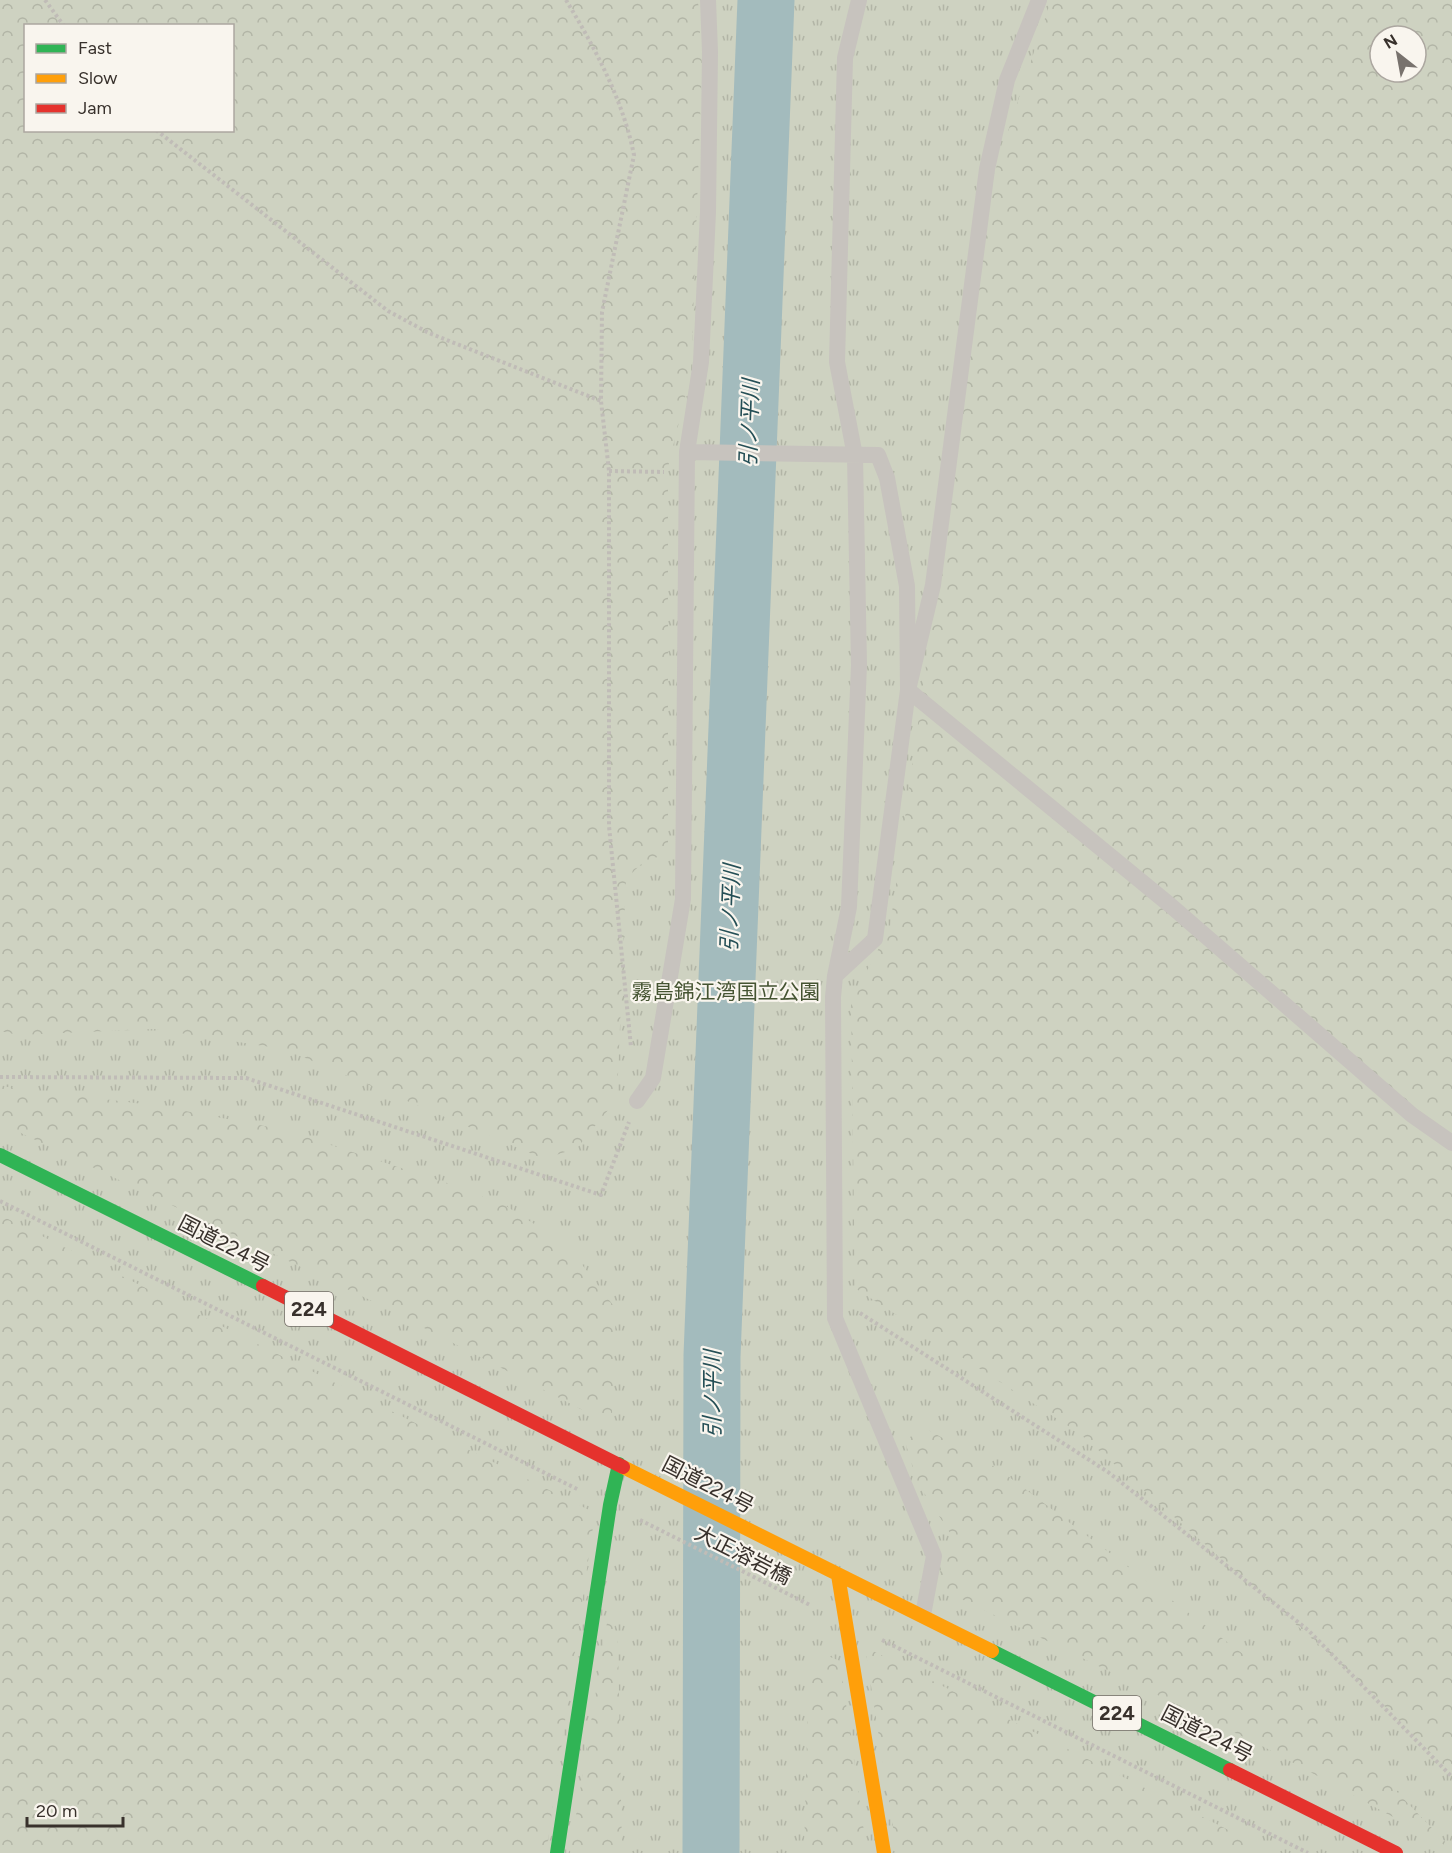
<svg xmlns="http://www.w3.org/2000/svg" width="1452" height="1853" viewBox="0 0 1452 1853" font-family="Figtree,'Noto Sans JP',sans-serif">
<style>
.grass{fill:url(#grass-tufts);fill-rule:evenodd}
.forest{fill:url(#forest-crowns);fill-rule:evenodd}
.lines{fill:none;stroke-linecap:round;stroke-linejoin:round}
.river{stroke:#a3bbbd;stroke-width:57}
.path{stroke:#c0bcb7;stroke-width:4;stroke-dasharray:3 3;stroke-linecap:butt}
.lane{stroke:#c7c3be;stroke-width:16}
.fast{stroke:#30b455;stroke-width:14}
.slow{stroke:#ff9f0a;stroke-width:14}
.jam{stroke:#e5322d;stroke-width:14}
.labels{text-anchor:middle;stroke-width:4.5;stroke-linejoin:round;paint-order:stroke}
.shield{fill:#f9f5ee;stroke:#726c66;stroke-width:1.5}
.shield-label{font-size:20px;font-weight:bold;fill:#38312c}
.park-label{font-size:21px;fill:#455432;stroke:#f9f5ee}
.street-label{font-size:21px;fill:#38312c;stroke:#f9f5ee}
.water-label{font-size:22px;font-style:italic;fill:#254f56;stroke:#f9f5ee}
</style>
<defs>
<pattern id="grass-tufts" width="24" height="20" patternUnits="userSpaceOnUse" patternTransform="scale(1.5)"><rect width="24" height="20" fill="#ced2c1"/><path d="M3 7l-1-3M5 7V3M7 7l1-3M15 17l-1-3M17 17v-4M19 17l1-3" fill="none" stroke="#b2b5a6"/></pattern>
<pattern id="forest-crowns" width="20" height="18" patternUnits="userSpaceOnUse" patternTransform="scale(1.5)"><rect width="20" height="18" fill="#ced2c1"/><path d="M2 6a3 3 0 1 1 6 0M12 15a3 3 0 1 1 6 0" fill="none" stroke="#b2b5a6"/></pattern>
</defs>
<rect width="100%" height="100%" fill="#eeeae6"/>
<path class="grass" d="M 0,0 L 1452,0 L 1452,1853 L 0,1853 ZM 26,26 L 232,26 L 232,130 L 26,130 ZM 1380,36 L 1416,36 L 1416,72 L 1380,72 Z"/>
<path class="forest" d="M 0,0 L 698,0 L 702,66 L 691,373 L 668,467 L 668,852 L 640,865 L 626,879 L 617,1099 L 577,1148 L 544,1159 L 284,1049 L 154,1029 L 18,1035 L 0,1031 ZM 26,26 L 232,26 L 232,130 L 26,130 Z
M 1051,0 L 1452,0 L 1452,1773 L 1353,1675 L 1079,1433 L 855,1288 L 851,1001 L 890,927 L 993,177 ZM 1380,36 L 1416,36 L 1416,72 L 1380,72 Z
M 0,1086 L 159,1106 L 285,1130 L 450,1184 L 506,1206 L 567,1245 L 616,1309 L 612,1414 L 600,1419 L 372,1301 L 0,1123 Z
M 0,1215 L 595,1513 L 546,1853 L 0,1853 Z
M 923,1427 L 1000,1470 L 1321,1713 L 1452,1849 L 1266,1748 L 937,1587 L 944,1555 L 952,1536 L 917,1482 L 905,1441 Z
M 610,1604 L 618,1645 L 622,1853 L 570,1853 Z
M 865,1647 L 1274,1853 L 897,1853 Z
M 828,1656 L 840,1661 L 867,1853 L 804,1853 L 809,1660 Z"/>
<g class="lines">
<path class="river" d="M 711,1853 L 712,1356 L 766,0"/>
<path class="path" d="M 45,0 L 64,26
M 566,0 C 595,48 623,100 634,155 L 602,312 L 601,401 L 609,471 L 609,826 L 631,1047
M 156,130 L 388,311 L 429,333 L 601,401
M 609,471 L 664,472
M 0,1077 L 246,1078 L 601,1195 L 629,1122
M 0,1201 L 579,1490
M 860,1313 L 1108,1472 L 1308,1630 L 1452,1777
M 640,1520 L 810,1605
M 882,1640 L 1308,1853"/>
<path class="lane" d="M 687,452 L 878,455 L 887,478 L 907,586 L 908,690 L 1170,905 L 1412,1115 L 1452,1143
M 835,976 L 849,907 L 859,665 L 855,456 L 837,362 L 845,58 L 859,0
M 637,1101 L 653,1078 L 683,899 L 687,452 L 701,362 L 708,212 L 710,52 L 708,0
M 923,1615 L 934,1556 L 835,1318 L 833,997 L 835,976 L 875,939 L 908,690 L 933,585 L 987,169 L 1007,80 L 1039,0"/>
<path class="fast" d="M 0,1155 L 263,1286
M 992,1651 L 1230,1770
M 557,1853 L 610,1505 L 619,1464"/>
<path class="slow" d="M 623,1467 L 992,1651
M 838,1575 L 884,1853"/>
<path class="jam" d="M 263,1286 L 623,1467
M 1230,1770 L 1396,1853"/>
</g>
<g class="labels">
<g class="shield">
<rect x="285" y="1292" width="48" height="34" rx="4.5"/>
<rect x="1093" y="1696" width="48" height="34" rx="4.5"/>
</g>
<g class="shield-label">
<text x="309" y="1316">224</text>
<text x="1117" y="1720">224</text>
</g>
<g class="park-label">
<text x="726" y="999">霧島錦江湾国立公園</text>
</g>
<g class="street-label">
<text transform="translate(224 1244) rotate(27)" y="7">国道224号</text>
<text transform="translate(708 1485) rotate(27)" y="7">国道224号</text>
<text transform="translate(743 1555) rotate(27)" y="7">大正溶岩橋</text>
<text transform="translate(1207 1734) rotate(27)" y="7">国道224号</text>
</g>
<g class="water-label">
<text transform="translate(749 423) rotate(-88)" y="8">引ノ平川</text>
<text transform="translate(730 908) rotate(-88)" y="8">引ノ平川</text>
<text transform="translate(712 1394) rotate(-90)" y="8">引ノ平川</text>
</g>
</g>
<rect x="24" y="24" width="210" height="108" fill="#f9f5ee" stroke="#aca7a0" stroke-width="1.5"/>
<rect x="36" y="44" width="30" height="9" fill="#30b455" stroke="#aca7a0" stroke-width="1.5"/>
<text x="78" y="54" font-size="18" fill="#38312c">Fast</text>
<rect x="36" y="74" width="30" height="9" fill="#ff9f0a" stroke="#aca7a0" stroke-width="1.5"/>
<text x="78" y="84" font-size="18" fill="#38312c">Slow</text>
<rect x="36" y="104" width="30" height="9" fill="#e5322d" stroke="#aca7a0" stroke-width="1.5"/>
<text x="78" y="114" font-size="18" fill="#38312c">Jam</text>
<g transform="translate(1398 54) rotate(329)"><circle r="28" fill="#f9f5ee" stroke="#aca7a0" stroke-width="1.5"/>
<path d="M0-4.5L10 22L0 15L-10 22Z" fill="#78726d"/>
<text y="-9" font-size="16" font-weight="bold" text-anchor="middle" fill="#38312c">N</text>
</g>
<path d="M27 1817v9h96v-9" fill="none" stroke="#38312c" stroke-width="3"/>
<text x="36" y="1817" font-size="18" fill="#38312c" stroke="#f9f5ee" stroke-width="4.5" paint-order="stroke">20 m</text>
</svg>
